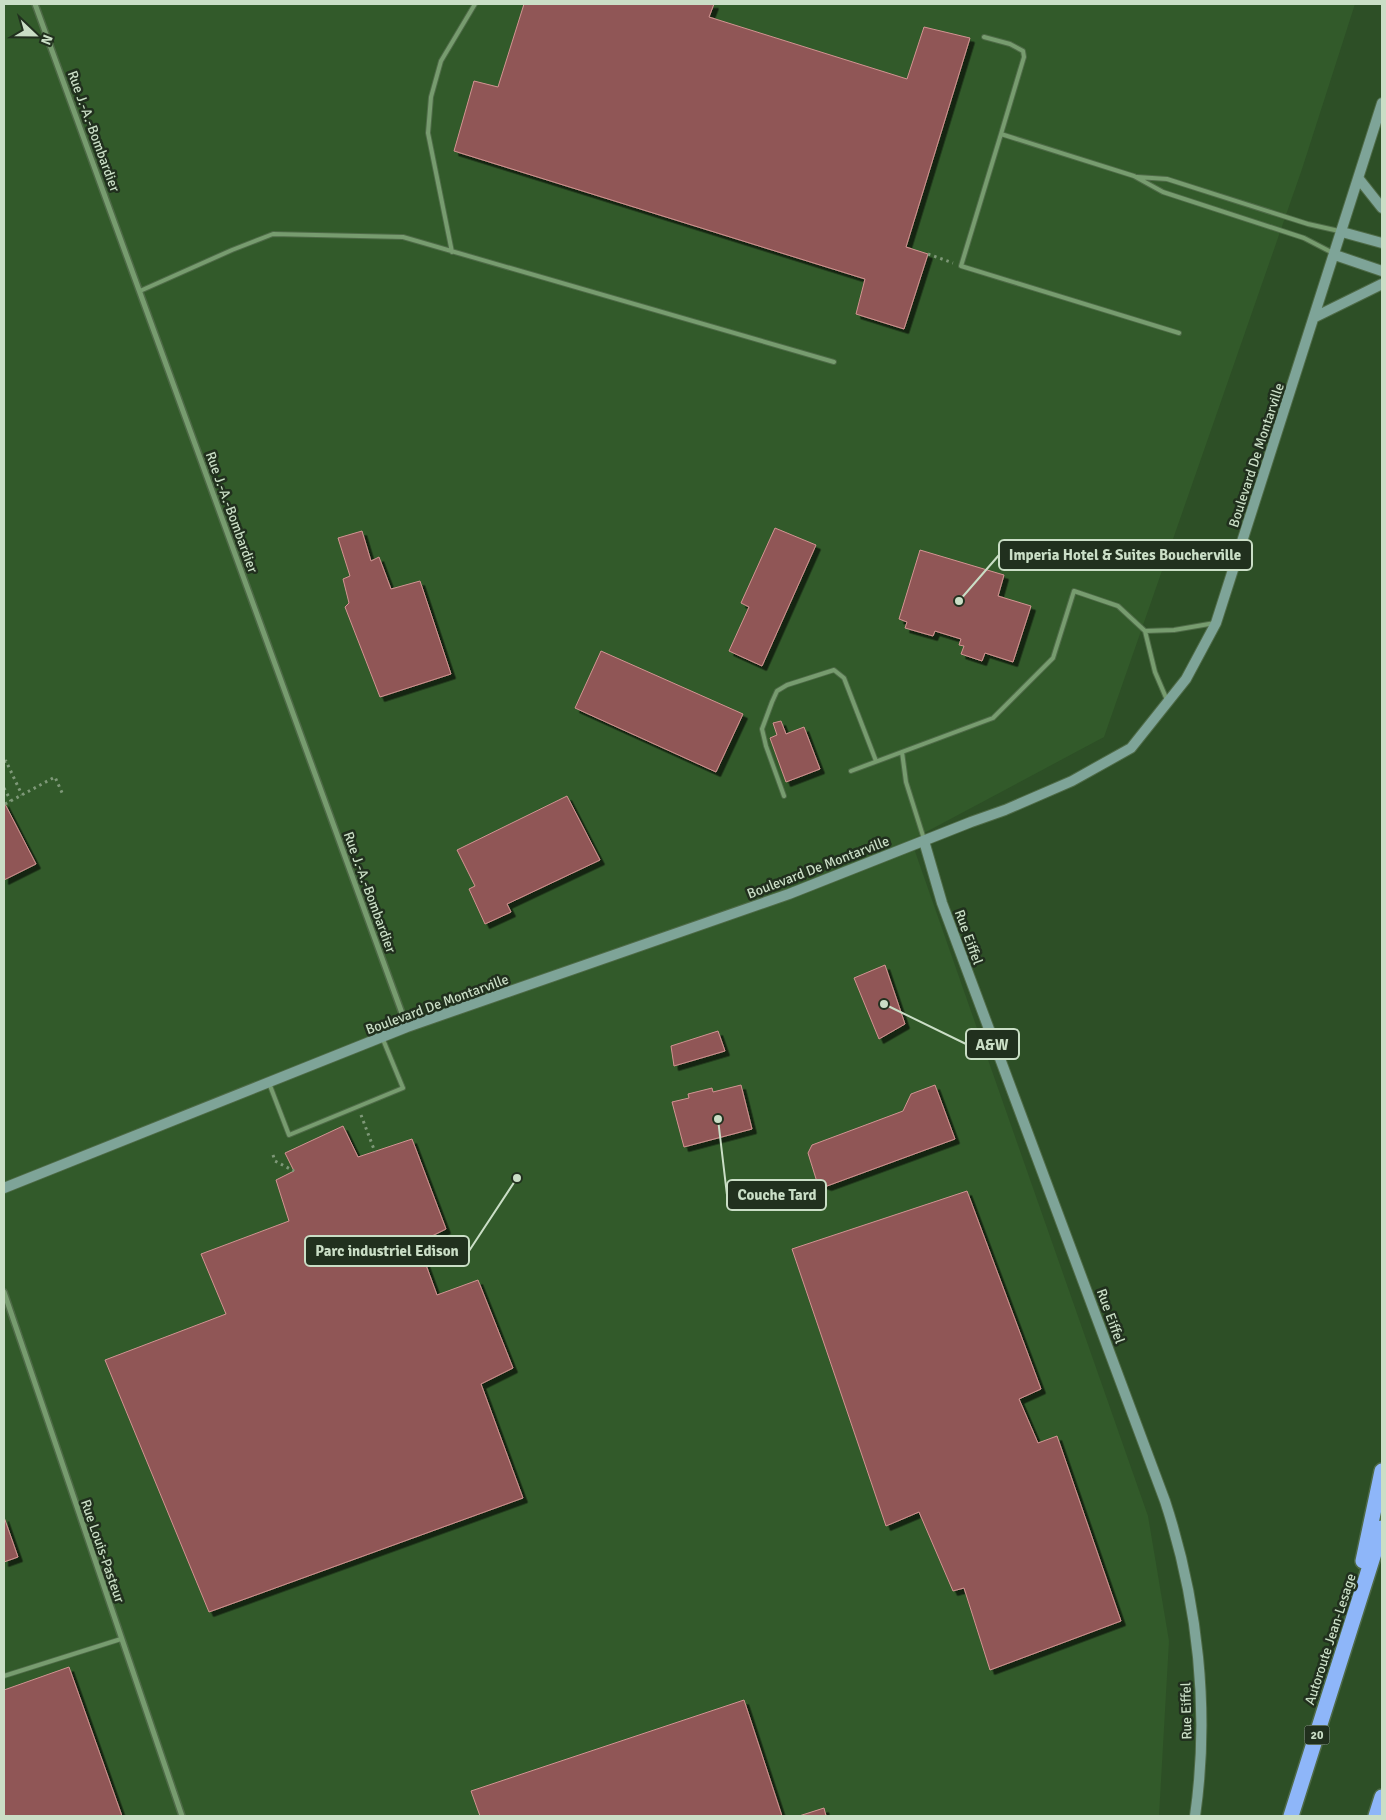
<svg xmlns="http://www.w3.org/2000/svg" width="1386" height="1820" viewBox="0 0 1386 1820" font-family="Signika,sans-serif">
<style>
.built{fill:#325a2a}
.building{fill:#905756;stroke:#d39493;filter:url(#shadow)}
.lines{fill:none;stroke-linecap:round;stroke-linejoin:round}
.lane-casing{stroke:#4e6a47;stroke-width:6}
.street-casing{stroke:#4e6a47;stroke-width:8}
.secondary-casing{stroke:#4e6a47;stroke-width:12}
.highway-casing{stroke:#4e6a47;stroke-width:18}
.path{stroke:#7e9878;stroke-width:3;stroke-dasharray:2.5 4;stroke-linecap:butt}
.lane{stroke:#779c6f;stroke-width:4}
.street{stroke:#779c6f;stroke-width:5}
.secondary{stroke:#7ea498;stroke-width:10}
.highway{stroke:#8eb6f9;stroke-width:15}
.labels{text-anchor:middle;stroke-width:5;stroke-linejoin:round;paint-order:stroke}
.shield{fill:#21301e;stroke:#97aa94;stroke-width:1}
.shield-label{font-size:12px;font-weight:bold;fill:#cadec6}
.street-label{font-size:14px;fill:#cadec6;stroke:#21301e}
.leader{fill:none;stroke:#cadec6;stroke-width:2}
.callout-dot{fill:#cadec6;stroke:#21301e;stroke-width:2}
.callout{fill:#21301e;stroke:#cadec6;stroke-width:2}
.callout-label{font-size:15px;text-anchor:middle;font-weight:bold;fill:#cadec6}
</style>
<defs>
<filter id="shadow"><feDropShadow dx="4.5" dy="4.5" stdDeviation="0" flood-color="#0009"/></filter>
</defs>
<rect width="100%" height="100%" fill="#2d4f26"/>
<path class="built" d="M 4,4 L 1355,4 L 1302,169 L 1104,737 L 911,840 L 1148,1516 L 1169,1641 L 1159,1816 L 4,1816 Z"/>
<path class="building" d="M 524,4 L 714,4 L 709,17 L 907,79 L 924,27 L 970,38 L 906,247 L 928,254 L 904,329 L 856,314 L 865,279 L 454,151 L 474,81 L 498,87 Z
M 775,528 L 816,545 L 762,666 L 729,651 L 749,607 L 741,603 Z
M 362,531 L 371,561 L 379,557 L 391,589 L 420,581 L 451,674 L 380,697 L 345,607 L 349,603 L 343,579 L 350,576 L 338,538 Z
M 920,550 L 1004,575 L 998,596 L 1031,606 L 1013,662 L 985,653 L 982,661 L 961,654 L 964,646 L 959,645 L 961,639 L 935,631 L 933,636 L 905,628 L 907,622 L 899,619 Z
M 601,651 L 743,714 L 716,772 L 575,708 Z
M 781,721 L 786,734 L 804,727 L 820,769 L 786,782 L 770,738 L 777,735 L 773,723 Z
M 567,796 L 600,860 L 507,904 L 511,912 L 485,924 L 469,889 L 475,886 L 457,850 Z
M 4,802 L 36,864 L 4,880 Z
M 885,965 L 905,1024 L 879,1039 L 854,978 Z
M 718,1031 L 725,1051 L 674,1066 L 671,1046 Z
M 741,1085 L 752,1129 L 684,1147 L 672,1102 L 689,1098 L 688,1094 L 712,1088 L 713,1092 Z
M 935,1085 L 955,1139 L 827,1186 L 817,1182 L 808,1153 L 812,1145 L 903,1111 L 911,1094 Z
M 343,1126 L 358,1157 L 412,1139 L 446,1229 L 418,1243 L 437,1295 L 478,1280 L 513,1368 L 481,1384 L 523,1498 L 209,1612 L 105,1360 L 226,1314 L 201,1254 L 289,1221 L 276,1180 L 294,1171 L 285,1153 Z
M 967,1191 L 1041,1389 L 1019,1399 L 1038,1443 L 1057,1436 L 1121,1621 L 990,1670 L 964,1588 L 953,1591 L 919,1512 L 886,1526 L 792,1249 Z
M 4,1517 L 18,1557 L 4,1562 Z
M 69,1667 L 122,1816 L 4,1816 L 4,1690 Z
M 744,1700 L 782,1816 L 480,1816 L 471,1791 Z
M 824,1808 L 826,1816 L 799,1816 Z"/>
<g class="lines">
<g class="lane-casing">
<path id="lane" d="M 984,37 L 1010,44 L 1023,51 L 1024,57 L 1001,134 L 1134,176 L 1163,192 L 1304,238 L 1333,253
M 1001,134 L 961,266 L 1179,333
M 1137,177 L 1167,179 L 1308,224 L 1339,231
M 452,252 L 428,133 L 431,97 L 441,61 L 475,4
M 140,291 L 232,250 L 273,234 L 403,237 L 834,362
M 1145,631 L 1174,630 L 1215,623
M 902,752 L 906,782 L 924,839
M 851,771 L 993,718 L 1053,658 L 1074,591 L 1118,606 L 1145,631 L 1155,672 L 1167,700
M 784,796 L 766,746 L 762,729 L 772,702 L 777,691 L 787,685 L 834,670 L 844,678 L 876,761
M 269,1083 L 289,1135 L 403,1088 L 382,1037
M 4,1676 L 121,1639"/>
</g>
<g class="street-casing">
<path id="street" d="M 35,4 L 407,1027
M 4,1292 L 182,1816"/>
</g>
<g class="secondary-casing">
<path id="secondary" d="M 1359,179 L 1382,208
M 1342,232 L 1382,243
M 1335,255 L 1382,271
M 1315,317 L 1382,284
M 924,841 L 942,903 L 1165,1501 C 1198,1602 1210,1711 1195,1816
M 4,1188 L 407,1027 L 789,894 L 971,822 L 1005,810 L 1072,781 L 1131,748 L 1186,679 L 1216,623 L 1382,103"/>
</g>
<g class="highway-casing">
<path id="highway" d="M 1363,1561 L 1382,1471
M 1291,1816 L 1382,1528
M 1376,1816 L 1382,1797"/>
</g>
<path class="path" d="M 928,254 L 953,263
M 4,762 L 6,761 L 22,795
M 4,788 L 11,801
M 5,804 L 55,777 L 63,795
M 361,1115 L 375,1152
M 273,1155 L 275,1161 L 294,1171"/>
<use href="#lane" class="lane"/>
<use href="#street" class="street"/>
<use href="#secondary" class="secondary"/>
<use href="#highway" class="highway"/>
</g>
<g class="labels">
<rect class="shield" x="1304.5" y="1725.5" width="25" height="19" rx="4"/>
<g class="shield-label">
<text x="1317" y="1739">20</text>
</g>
<g class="street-label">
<text transform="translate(94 131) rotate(70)" y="5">Rue J.-A.-Bombardier</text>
<text transform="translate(1256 455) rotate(-72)" y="5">Boulevard De Montarville</text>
<text transform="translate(232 512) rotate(70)" y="5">Rue J.-A.-Bombardier</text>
<text transform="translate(818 867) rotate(-21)" y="5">Boulevard De Montarville</text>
<text transform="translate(370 892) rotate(70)" y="5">Rue J.-A.-Bombardier</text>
<text transform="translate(969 937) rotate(70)" y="5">Rue Eiffel</text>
<text transform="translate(437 1004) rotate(-20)" y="5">Boulevard De Montarville</text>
<text transform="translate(1111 1316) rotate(70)" y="5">Rue Eiffel</text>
<text transform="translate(103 1551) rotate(71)" y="5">Rue Louis-Pasteur</text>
<text transform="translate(1330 1639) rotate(-72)" y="5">Autoroute Jean-Lesage</text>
<text transform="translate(1186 1711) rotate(-91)" y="5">Rue Eiffel</text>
</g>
</g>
<path class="leader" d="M959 601L999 555M884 1004L966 1044M718 1119L727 1195M517 1178L469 1251"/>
<g class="callout-dot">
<circle cx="959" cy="601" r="5"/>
<circle cx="884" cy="1004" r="5"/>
<circle cx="718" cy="1119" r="5"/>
<circle cx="517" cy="1178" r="5"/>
</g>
<g class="callout">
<rect x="999" y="540" width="253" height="30" rx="5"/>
<rect x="966" y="1029" width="53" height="30" rx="5"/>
<rect x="727" y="1180" width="99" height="30" rx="5"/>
<rect x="305" y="1236" width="164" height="30" rx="5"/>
</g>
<g class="callout-label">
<text x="1125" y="560">Imperia Hotel &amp; Suites Boucherville</text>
<text x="992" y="1050">A&amp;W</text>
<text x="777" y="1200">Couche Tard</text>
<text x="387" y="1256">Parc industriel Edison</text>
</g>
<rect width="1386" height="1820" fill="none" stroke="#cadec6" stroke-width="10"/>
<g transform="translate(35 35) rotate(112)" stroke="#21301e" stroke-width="4" paint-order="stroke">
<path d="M0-4L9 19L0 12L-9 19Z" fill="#cadec6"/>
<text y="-8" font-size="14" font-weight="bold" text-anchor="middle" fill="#cadec6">N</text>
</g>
</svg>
